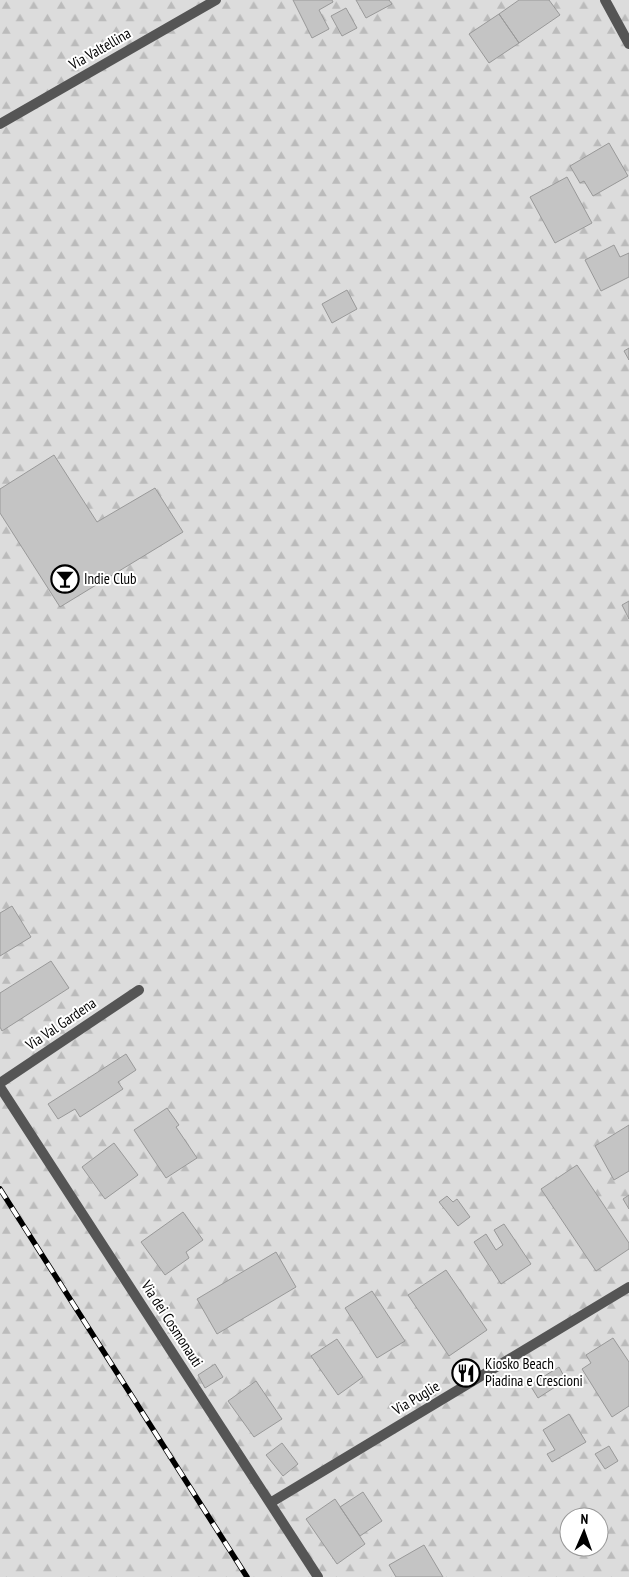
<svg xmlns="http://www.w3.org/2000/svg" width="629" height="1577" viewBox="0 0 629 1577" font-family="'PT Sans Narrow',sans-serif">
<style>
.forest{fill:url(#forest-firs);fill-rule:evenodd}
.building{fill:#c4c4c4;stroke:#999}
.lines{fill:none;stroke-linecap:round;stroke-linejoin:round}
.minor{stroke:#555;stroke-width:10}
.tertiary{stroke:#555;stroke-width:10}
.rail-casing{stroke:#000;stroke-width:5.5}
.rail{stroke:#fff;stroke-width:4;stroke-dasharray:11;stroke-linecap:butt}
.labels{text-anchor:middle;stroke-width:4;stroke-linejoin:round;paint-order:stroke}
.street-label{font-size:15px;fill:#000;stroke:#fff}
.poi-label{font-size:15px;fill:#000;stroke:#fff;text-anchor:start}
</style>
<defs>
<pattern id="forest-firs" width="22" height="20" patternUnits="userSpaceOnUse" patternTransform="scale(1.25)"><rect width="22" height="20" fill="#dcdcdc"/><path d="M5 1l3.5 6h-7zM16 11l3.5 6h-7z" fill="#bbb"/></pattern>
</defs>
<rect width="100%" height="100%" fill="#fff"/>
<path class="forest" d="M 0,0 L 629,0 L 629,1577 L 0,1577 ZM 569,1517 L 599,1517 L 599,1547 L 569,1547 Z"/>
<path class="building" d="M 293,0 L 332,0 L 333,2 L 319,10 L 329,29 L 312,38 Z
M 356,0 L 389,0 L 392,4 L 366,18 Z
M 519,0 L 549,0 L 560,15 L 519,43 L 499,14 Z
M 346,8 L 357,28 L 342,36 L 331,16 Z
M 499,14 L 519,43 L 489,63 L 469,34 Z
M 609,143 L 628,176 L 593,196 L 584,181 L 580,183 L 570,166 Z
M 567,177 L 592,223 L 555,243 L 530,197 Z
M 614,245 L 620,257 L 629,253 L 629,277 L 601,291 L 585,260 Z
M 347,290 L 357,309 L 332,323 L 322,304 Z
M 629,348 L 629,360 L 624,351 Z
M 54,455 L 97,522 L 155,488 L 183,532 L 60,607 L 0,513 L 0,489 Z
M 629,601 L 629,619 L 622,605 Z
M 12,906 L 31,937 L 0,956 L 0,913 Z
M 51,961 L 69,988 L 2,1031 L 0,1027 L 0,993 Z
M 126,1054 L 136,1070 L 118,1082 L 123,1089 L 80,1117 L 75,1109 L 58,1119 L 48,1104 Z
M 167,1108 L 179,1125 L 176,1127 L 197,1158 L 166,1178 L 134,1130 Z
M 629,1125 L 629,1171 L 614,1180 L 595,1146 Z
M 114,1143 L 138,1175 L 105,1199 L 82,1167 Z
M 577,1165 L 629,1243 L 629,1249 L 596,1271 L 541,1189 Z
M 629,1195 L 629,1209 L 623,1199 Z
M 447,1196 L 453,1202 L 457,1199 L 470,1217 L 458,1226 L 439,1202 Z
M 183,1212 L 203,1240 L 186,1252 L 189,1258 L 165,1275 L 141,1242 Z
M 504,1224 L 531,1264 L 501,1284 L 474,1242 L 486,1234 L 496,1250 L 503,1245 L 494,1230 Z
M 276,1252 L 296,1287 L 217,1334 L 197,1299 Z
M 446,1270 L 487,1330 L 449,1356 L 408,1295 Z
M 372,1291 L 405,1341 L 377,1358 L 345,1308 Z
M 613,1338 L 629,1362 L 629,1406 L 612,1417 L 582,1369 L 591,1363 L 586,1355 Z
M 337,1339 L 363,1377 L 338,1395 L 311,1356 Z
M 215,1364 L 223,1377 L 205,1388 L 198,1375 Z
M 559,1367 L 566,1380 L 538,1398 L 530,1385 Z
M 256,1381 L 282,1419 L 254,1437 L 228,1401 Z
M 569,1414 L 586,1442 L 552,1462 L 547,1454 L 555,1450 L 543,1430 Z
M 282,1443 L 298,1464 L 283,1476 L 266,1455 Z
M 609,1446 L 618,1461 L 605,1469 L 595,1454 Z
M 363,1492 L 382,1521 L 360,1536 L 340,1507 Z
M 335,1499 L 365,1544 L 337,1564 L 306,1519 Z
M 424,1545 L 443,1577 L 396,1577 L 389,1565 Z"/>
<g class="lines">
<path class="minor" d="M 0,124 L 216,0
M 0,1083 L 139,990
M 0,1087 L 318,1577
M 270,1503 L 629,1287"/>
<path class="tertiary" d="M 605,0 L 629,44"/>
<g class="rail-casing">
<path id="rail" d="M 0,1189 L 247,1577"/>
</g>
<use href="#rail" class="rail"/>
</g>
<defs>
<g id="bar-ring" transform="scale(1.4375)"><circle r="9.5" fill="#fff" stroke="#000" stroke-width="1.5"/><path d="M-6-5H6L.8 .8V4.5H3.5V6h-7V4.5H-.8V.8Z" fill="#000"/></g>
<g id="restaurant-ring" transform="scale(1.4375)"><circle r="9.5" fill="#fff" stroke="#000" stroke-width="1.5"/><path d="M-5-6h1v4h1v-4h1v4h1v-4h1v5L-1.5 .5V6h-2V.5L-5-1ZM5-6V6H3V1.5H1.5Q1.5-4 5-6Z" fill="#000"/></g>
</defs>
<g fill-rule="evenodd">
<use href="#bar-ring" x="65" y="579"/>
<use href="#restaurant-ring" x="466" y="1373"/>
</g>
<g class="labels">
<g class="street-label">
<text transform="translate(100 49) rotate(-30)" y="5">Via Valtellina</text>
<text transform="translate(61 1024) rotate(-34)" y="5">Via Val Gardena</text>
<text transform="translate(172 1324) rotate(57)" y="5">Via dei Cosmonauti</text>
<text transform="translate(416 1398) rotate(-31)" y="5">Via Puglie</text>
</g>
<g class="poi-label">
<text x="84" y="584">Indie Club</text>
<text x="485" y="1369">Kiosko Beach<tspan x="485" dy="17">Piadina e Crescioni</tspan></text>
</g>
</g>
<g transform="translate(584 1532) rotate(2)"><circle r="24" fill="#ffffff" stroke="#999999"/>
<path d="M0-4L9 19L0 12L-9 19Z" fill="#000000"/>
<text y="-8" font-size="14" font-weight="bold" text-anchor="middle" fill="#000000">N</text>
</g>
</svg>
